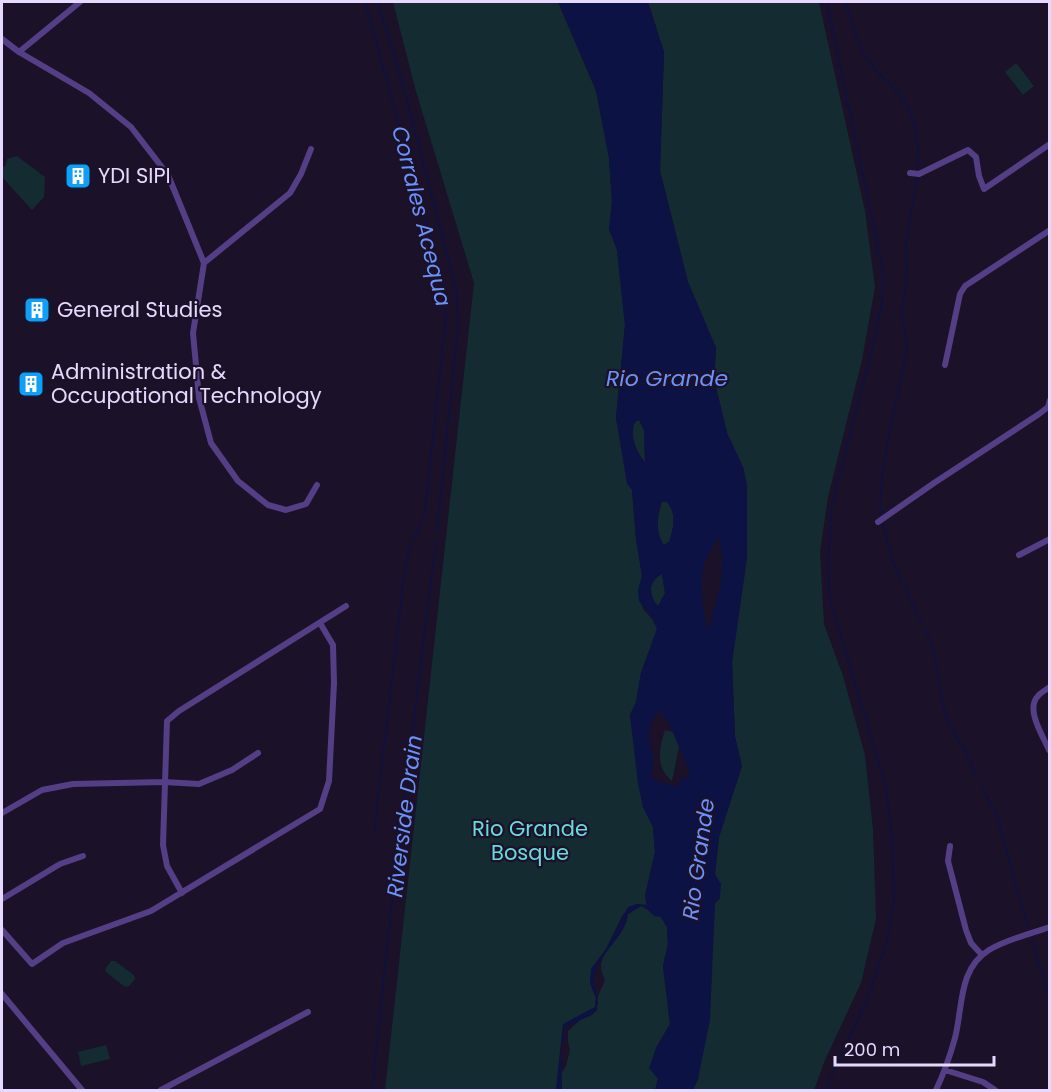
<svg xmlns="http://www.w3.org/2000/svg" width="1051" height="1092" viewBox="0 0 1051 1092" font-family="Poppins,sans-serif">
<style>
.green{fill:#142b32}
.water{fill:#0d1245;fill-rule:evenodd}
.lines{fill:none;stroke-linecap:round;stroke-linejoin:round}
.stream{stroke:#0d1245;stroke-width:1.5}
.minor{stroke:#543e85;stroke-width:6}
.labels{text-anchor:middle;stroke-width:4.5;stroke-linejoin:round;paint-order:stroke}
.poi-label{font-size:21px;fill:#e7d9fe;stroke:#1b1128;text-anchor:start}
.park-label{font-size:21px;fill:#67dadc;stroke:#1b1128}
.water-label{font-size:22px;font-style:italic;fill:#6b91fa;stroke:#1b1128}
</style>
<rect width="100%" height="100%" fill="#1b1128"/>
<path class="green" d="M 393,2 L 558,2 L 596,91 L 609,158 L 612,202 L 609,229 L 617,250 L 625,325 L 616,418 L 632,490 L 636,539 L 642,576 L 638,591 L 643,609 L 653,620 L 657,629 L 641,673 L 636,702 L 630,715 L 643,807 L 653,827 L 655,852 L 645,896 L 647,905 L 637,904 L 623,914 L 606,949 L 592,968 L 590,983 L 596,998 L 595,1007 L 563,1025 L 556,1090 L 385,1090 L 474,283 L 415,88 Z
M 648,2 L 819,2 L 865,211 L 875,287 L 862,360 L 828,497 L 820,552 L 824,624 L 843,676 L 865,755 L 873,829 L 876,919 L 861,983 L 825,1060 L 814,1090 L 693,1090 L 698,1079 L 715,903 L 720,898 L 715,874 L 719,837 L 742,766 L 735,737 L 732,662 L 747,557 L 747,486 L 743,467 L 727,433 L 714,379 L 716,348 L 688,282 L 660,171 L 664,52 Z
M 1016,63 L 1034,86 L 1023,95 L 1005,72 Z
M 17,156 L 45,177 L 44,197 L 32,210 L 2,177 L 2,168 L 6,165 L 7,159 Z
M 639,420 L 644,430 L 645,463 C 636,451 629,436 635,422 Z
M 662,502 L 667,502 C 677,514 674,528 669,542 L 663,545 C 655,529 657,519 662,502 Z
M 662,573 L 665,593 L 658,607 C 648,594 648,582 662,573 Z
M 665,730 L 673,732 L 679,747 L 672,781 C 655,767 659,749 665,730 Z
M 641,906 L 660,916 L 667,927 L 668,944 L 663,966 L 670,1024 L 656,1048 L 658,1079 L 655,1090 L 562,1090 L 561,1074 L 566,1066 L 570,1050 L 568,1042 L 568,1031 L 581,1019 L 592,1015 L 597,1010 L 598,996 L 605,980 C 603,974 599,968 602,961 C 607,945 625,936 628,914 Z
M 111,961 L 115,961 L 134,975 L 135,979 L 129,986 L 125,987 L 106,972 L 105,969 Z
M 106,1045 L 110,1059 L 81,1066 L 78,1052 Z"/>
<path class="water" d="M 558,2 L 648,2 L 664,52 L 660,171 L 688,282 L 716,348 L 714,379 L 727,433 L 743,467 L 747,486 L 747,557 L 732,662 L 735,737 L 742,766 L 719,837 L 715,874 L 721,884 L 720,898 L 715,903 L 710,1020 L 698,1079 L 693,1090 L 655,1090 L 658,1079 L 649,1068 L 656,1048 L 670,1024 L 663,966 L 668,944 L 667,927 L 661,917 L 654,916 L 647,909 L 641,906 L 628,914 C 624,938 600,952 594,975 C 591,987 603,1000 595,1011 C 590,1019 571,1021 563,1030 L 565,1039 L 561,1046 L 562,1090 L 556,1090 L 563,1024 L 595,1007 L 596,998 L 590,983 L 591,969 L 606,949 L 628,907 L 637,904 L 647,905 L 645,896 L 655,852 L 653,827 L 643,807 L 638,784 L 630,715 L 636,702 L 641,673 L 657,629 L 653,620 L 639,601 L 638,591 L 642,576 L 636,539 L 632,490 L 627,484 L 616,418 L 625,325 L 617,250 L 609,229 L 612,202 L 609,158 L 596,90 ZM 639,420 L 644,430 L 645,462 C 636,451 629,436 635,422 ZM 661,502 L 667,502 C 677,514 674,528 669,542 L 664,545 C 655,530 657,519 661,502 ZM 718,536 C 729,572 716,597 709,631 C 702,616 699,576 705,561 C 709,553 714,544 718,536 ZM 662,574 L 665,593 L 658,606 C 648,594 648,582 662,574 ZM 658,710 L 668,721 L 689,770 L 689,776 L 682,779 L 676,787 L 654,780 L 651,774 C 657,761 650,751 649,737 C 648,727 654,718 658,710 Z"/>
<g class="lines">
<path class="stream" d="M 365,2 L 440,273 L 446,317 L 425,512 L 421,524 L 413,540
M 378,2 L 406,96 L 457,294 L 458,326 L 437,531
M 845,2 C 852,22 857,44 869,61 C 877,74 891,83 900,95 C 917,115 918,145 918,170
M 881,515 L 880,497 L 885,454 L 907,348 L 902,312 L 907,271 L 906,257 L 907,237 L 917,178
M 883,523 L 893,563 L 921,622
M 925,630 L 933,648 L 945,714 L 950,727 L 966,752 L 977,779
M 982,787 L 996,813 L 1028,928
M 374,833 L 405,568 L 411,544
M 1032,939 L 1050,1001
M 372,1090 L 394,879 L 436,541
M 825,1090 L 870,993 L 887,941 L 894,898 L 892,837 L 886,787 L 830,599 L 828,565 L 832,504 L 876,334 L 883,298 L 883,272 L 827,2"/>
<path class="minor" d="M 2,39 L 19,52 L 89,93 L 131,127 L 168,175 L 204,263 L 193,333 L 199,398 L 211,443 L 238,481 L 268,505 L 286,510 L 306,504 L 317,485
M 19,52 L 80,2
M 910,173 L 919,174 L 968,150 L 976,157 L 979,176 L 984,189 L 1050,144
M 204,263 L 290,193 L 301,174 L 311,149
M 945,365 L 960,294 L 965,286 L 1050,230
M 878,522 L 934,483 L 1039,414 L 1048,407 L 1050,400
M 1019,555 L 1050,539
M 1049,750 C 1043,736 1025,709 1038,696 C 1041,692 1046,690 1050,687
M 2,813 L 42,790 L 73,784 L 164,782 L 199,784 L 232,770 L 258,753
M 950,846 L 948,861 L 966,930 L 971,943 L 982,955
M 182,893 L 167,866 L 163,845 L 167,721 L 179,711 L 346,606
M 2,899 L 60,864 L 83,856
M 2,930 L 32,964 L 63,943 L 151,911 L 320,809 L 329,781 L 334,683 L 333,645 L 320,623
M 2,994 L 82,1090
M 945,1070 L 983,1082 L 995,1090
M 161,1090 L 308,1012
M 936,1090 C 944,1073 950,1056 955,1038 C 963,1007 958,969 989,950 C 1007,939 1030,934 1050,927"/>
</g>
<defs>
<g id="building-square" transform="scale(1.35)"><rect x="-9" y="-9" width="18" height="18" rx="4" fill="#0da0f6" stroke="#1b1128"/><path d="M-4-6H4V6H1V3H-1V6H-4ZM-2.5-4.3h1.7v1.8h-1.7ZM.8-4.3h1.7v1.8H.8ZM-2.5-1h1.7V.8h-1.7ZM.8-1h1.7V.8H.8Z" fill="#fff"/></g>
</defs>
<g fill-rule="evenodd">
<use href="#building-square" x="78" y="176"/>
<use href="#building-square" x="37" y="310"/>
<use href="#building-square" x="31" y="384"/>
</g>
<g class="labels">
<g class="poi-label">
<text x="98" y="183">YDI SIPI</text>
<text x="57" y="317">General Studies</text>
<text x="51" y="379">Administration &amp;<tspan x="51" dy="24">Occupational Technology</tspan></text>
</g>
<g class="park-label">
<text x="530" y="836">Rio Grande<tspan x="530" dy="24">Bosque</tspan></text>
</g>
<g class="water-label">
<text transform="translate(422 216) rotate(76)" y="8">Corrales Acequa</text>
<text x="667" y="386">Rio Grande</text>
<text transform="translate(404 816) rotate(-83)" y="8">Riverside Drain</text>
<text transform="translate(698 859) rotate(-82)" y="8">Rio Grande</text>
</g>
</g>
<rect width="1051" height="1092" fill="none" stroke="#e7d9fe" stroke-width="6"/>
<path d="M835 1056v9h159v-9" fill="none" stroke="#e7d9fe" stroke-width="3"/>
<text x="844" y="1056" font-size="18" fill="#e7d9fe" stroke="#1b1128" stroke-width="4.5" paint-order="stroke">200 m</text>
</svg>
